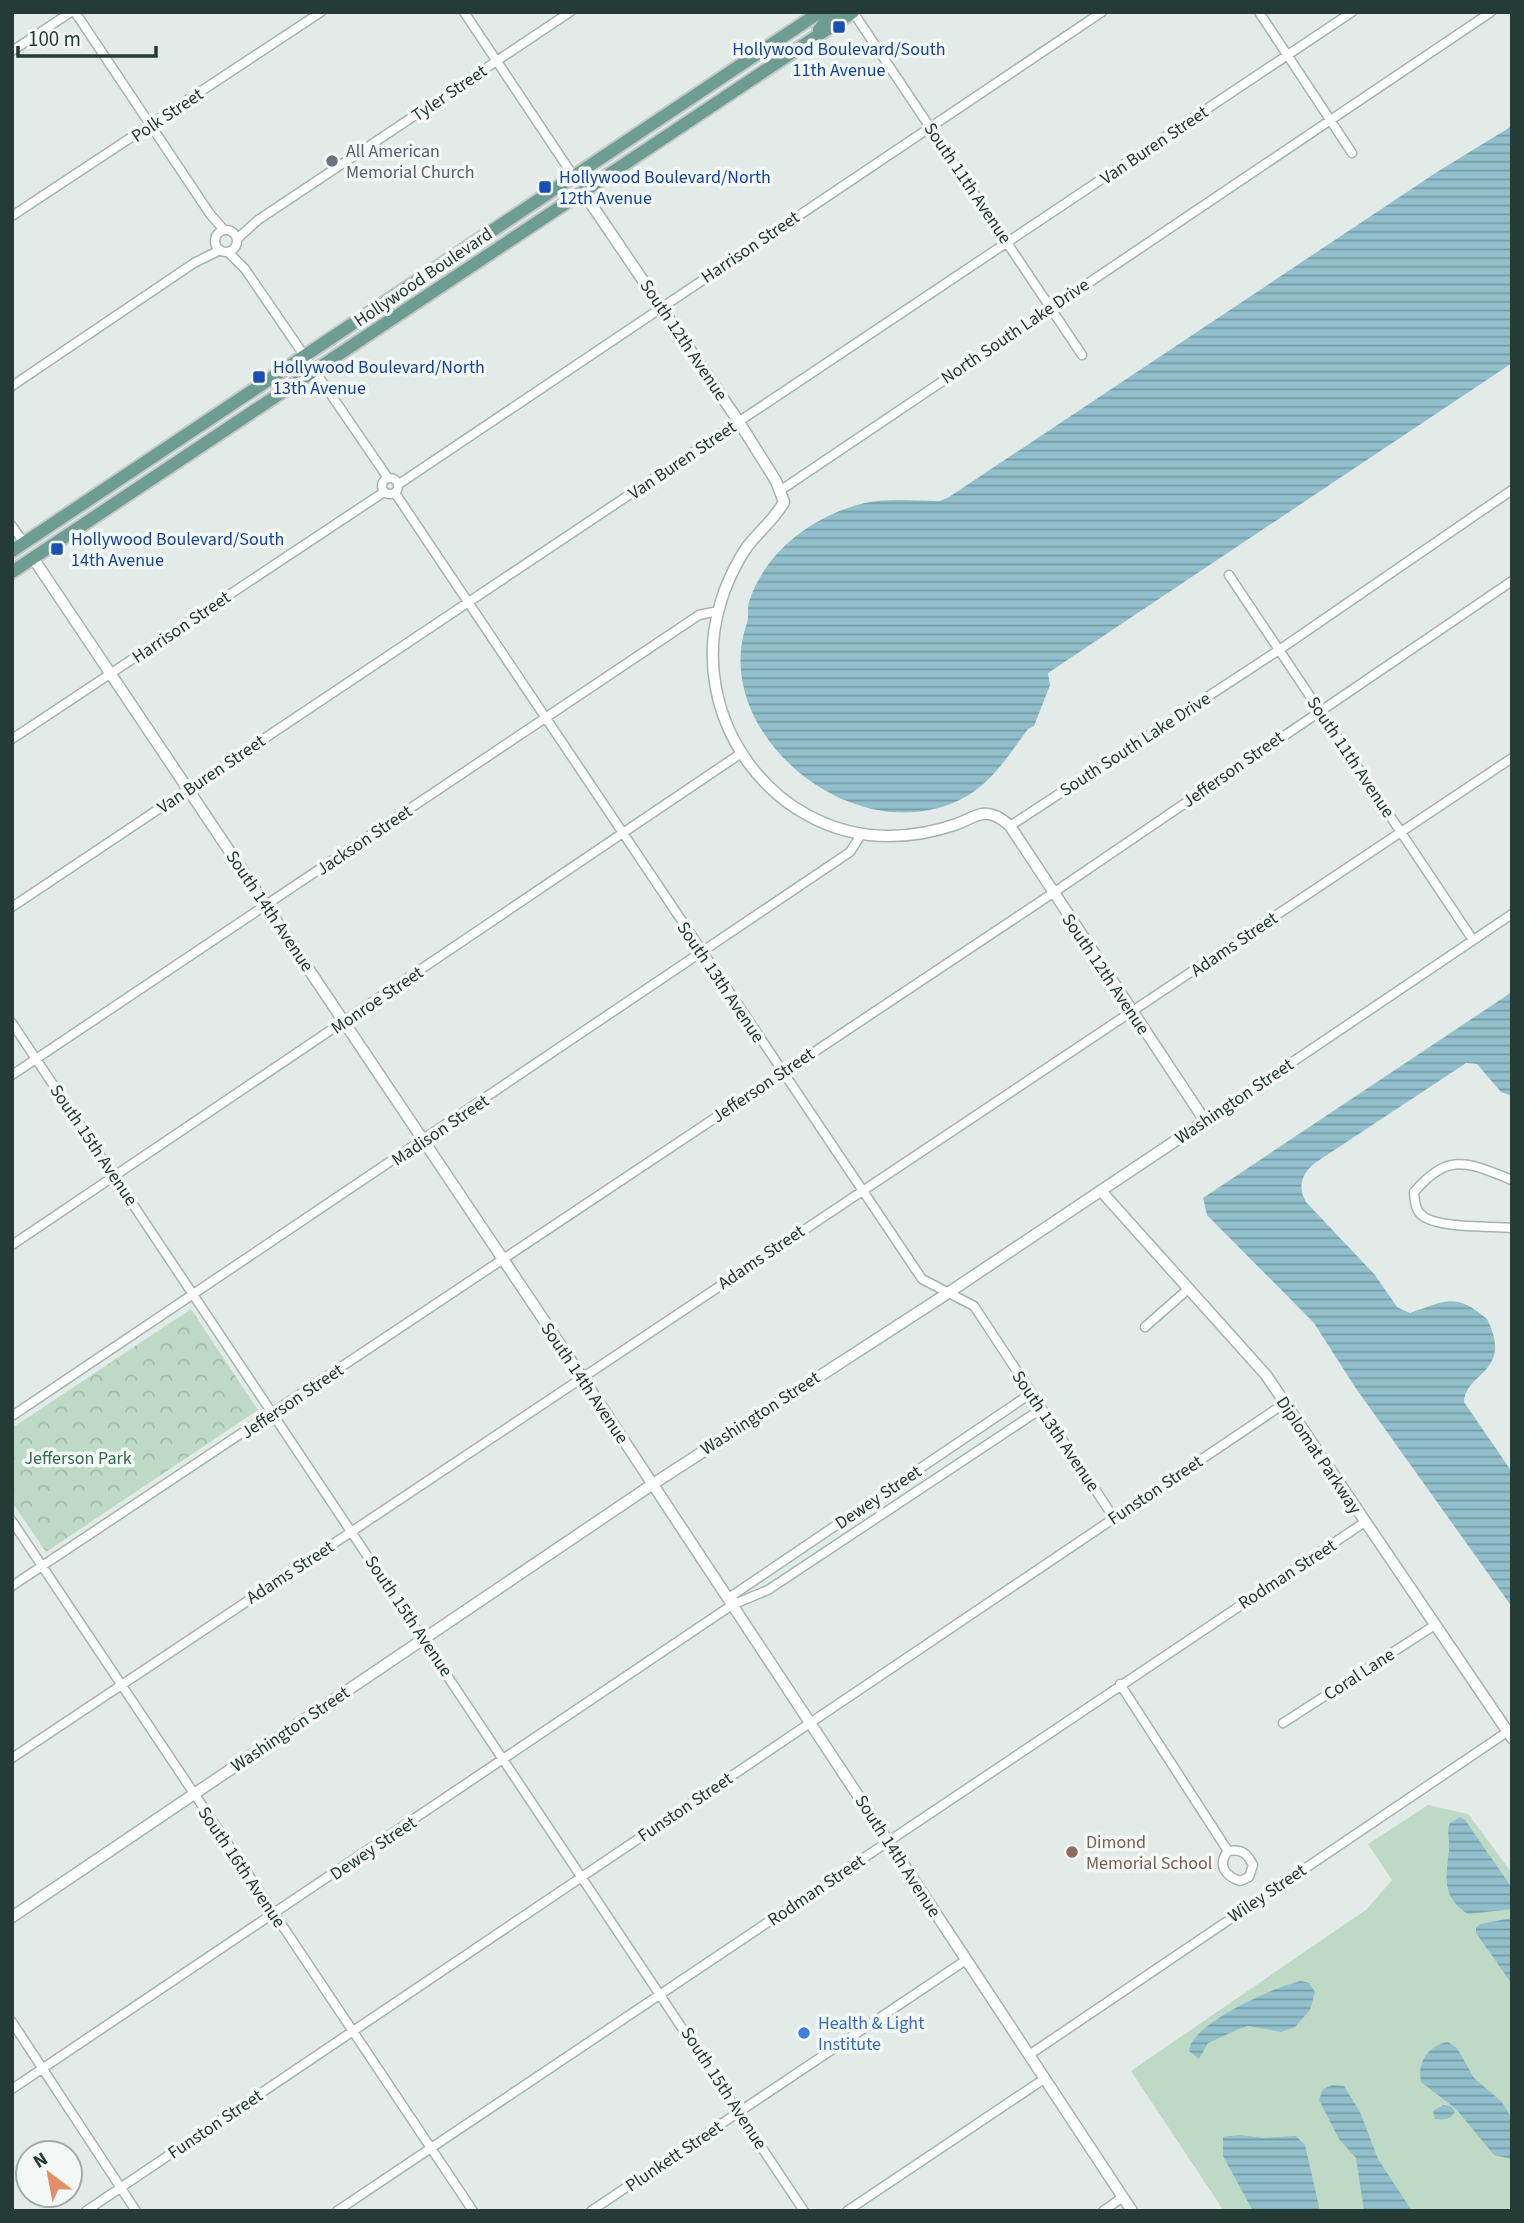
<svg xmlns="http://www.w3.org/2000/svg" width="1524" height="2223" viewBox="0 0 1524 2223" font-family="'Source Sans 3',sans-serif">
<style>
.green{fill:#bedac7}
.forest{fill:url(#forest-crowns)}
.water{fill:url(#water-rules)}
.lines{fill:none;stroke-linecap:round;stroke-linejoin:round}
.minor-casing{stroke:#a6b3af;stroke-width:11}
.tertiary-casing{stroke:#a6b3af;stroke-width:13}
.primary-casing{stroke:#c2c8c7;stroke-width:16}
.minor{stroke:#fff;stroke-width:8}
.tertiary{stroke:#fff;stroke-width:10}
.primary{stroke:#6c9c92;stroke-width:12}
.transit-dot{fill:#1a4fb4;stroke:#f3f8f6;stroke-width:2.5}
.worship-dot{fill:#6b7280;stroke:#f3f8f6;stroke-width:2.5}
.education-dot{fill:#8d6e63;stroke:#f3f8f6;stroke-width:2.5}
.shop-dot{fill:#3f7fe0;stroke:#f3f8f6;stroke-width:2.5}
.labels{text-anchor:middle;stroke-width:7;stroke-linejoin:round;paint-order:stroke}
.transit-label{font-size:18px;fill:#164399;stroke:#f3f8f6;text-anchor:start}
.street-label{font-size:18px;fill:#253b36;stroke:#f3f8f6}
.worship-label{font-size:18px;fill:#5b616d;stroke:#f3f8f6;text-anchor:start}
.park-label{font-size:18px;fill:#336d4d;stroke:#f3f8f6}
.education-label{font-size:18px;fill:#785e54;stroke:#f3f8f6;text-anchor:start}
.shop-label{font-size:18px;fill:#366cbe;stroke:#f3f8f6;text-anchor:start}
</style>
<defs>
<pattern id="forest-crowns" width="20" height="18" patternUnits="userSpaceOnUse" patternTransform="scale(1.75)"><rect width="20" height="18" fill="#bedac7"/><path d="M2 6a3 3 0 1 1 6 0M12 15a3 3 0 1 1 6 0" fill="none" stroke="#a3bcac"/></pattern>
<pattern id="water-rules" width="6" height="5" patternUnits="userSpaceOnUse" patternTransform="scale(1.75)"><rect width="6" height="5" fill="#91bfcb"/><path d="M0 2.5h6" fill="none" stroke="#769ca6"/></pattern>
</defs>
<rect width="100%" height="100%" fill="#e3ebe8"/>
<path class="green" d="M 1428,1805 L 1468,1814 L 1512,1873 L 1512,2211 L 1224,2211 L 1131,2071 L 1367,1909 L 1392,1880 L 1368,1844 Z"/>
<path class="forest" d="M 191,1309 L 258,1410 L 46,1552 L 12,1502 L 12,1428 Z"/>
<path class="water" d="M 1512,126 L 1512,363 L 1048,673 L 1050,685 L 1034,726 L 1028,729 C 1010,753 994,780 967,796 C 859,858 707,734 747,623 C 749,617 747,609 749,602 C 765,551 814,515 865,503 C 889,498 915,501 940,501 L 949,497 L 1437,172 Z
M 1512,992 L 1512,1096 L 1501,1092 L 1477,1064 L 1466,1063 L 1315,1163 C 1302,1173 1297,1187 1306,1202 L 1375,1275 L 1397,1307 L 1410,1313 C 1446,1301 1455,1292 1487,1319 C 1514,1373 1465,1372 1464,1402 L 1512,1472 L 1512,1607 L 1355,1387 L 1314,1323 L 1207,1215 L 1203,1198 Z
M 1460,1817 L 1465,1820 L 1512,1888 L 1512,1909 L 1468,1914 C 1441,1896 1446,1878 1449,1850 C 1450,1840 1446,1832 1450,1823 Z
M 1512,1918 L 1512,1984 L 1476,1933 L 1476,1928 L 1480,1924 Z
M 1301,1981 L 1309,1983 L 1315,1992 L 1310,2010 L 1295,2027 L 1281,2032 L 1248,2026 L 1239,2029 L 1208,2043 L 1199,2059 L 1189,2051 C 1190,2024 1276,1986 1301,1981 Z
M 1448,2042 L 1457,2048 L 1474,2078 L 1502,2102 L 1512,2119 L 1512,2159 L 1494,2155 L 1456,2109 L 1421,2082 C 1417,2063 1428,2045 1448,2042 Z
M 1333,2085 L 1344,2086 L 1360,2112 L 1378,2159 L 1412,2211 L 1364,2211 L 1356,2158 L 1339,2139 L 1319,2100 L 1323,2089 Z
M 1443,2105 L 1450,2106 L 1455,2111 C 1451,2120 1444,2120 1435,2119 L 1433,2111 Z
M 1239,2135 L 1263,2138 L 1296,2136 L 1305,2145 L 1320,2211 L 1253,2211 L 1223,2156 L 1223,2137 Z"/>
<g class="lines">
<g class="minor-casing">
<path id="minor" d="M 75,12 L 210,214 L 224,230
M 464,12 L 574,177
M 853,12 L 1082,355
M 1259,12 L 1352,153
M 12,51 L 71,12
M 12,216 L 321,12
M215 241a11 11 0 1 1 22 0a11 11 0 1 1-22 0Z
M 237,239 L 258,220 L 570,12
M 228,252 L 245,269 L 388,478
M 12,386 L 194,263 L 220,250
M382 486a8 8 0 1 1 16 0a8 8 0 1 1-16 0Z
M 399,484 L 1102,12
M 781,490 L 1491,12
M 395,493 L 922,1279 L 974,1306 L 1114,1518
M 12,526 L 24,543
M 1229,575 L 1473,940
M 12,739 L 384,492
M 1010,826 L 1279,650 L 1512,490
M 12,907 L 1352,12
M 12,1023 L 804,2211
M 12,1075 L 699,615 L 718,611
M 1205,1121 L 1512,914
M 1512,1180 C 1467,1162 1449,1152 1414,1192 C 1415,1202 1415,1211 1424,1217 C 1441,1228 1490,1226 1512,1228
M 12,1245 L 740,754
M 1145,1327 L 1187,1290
M 12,1416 L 850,852 L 861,835
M 12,1521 L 473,2211
M 12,1586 L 1053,893 L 1512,581
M 732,1605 L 733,1595 L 1030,1394
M 1120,1684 L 1228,1851 C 1217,1865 1225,1876 1240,1881 L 1249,1877 L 1253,1865 C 1247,1853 1242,1849 1228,1851
M 1283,1723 L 1435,1625
M 12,1758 L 1512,758
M 12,2022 L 136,2211
M 1029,2055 L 1507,1732
M 12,2089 L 732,1605 L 768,1590 L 1041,1409
M 86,2211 L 1285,1403
M 337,2211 L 1365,1522
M 591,2211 L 966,1960
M 847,2211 L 1044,2079
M 1103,2211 L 1123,2197"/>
</g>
<g class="tertiary-casing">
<path id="tertiary" d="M 33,558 L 582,1377 L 1132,2211
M 1101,1191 L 1266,1375 L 1512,1738
M 12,1917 L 653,1484 L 948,1293 L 1205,1121 L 1010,826 C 1002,819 993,812 982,814 C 973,816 965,821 957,824 C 934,832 913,836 889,836 C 771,836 687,716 720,605 C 725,586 736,563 747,547 C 759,531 774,520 784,502 L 776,481 L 739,422 L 583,192"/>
</g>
<g class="primary-casing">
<path id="primary" d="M 819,30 L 833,12
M 12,551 L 820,12
M 12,572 L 853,12"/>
</g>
<use href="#minor" class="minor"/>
<use href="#tertiary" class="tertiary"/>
<use href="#primary" class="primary"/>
</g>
<g class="transit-dot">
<rect x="832" y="20" width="14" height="14" rx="3.5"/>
<rect x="538" y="180" width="14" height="14" rx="3.5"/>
<rect x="252" y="370" width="14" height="14" rx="3.5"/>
<rect x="50" y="542" width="14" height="14" rx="3.5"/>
</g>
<circle class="worship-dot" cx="332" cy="161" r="7"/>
<circle class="education-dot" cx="1072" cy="1852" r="7"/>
<circle class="shop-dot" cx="804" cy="2033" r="7"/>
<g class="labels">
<g class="transit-label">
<text x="839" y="55" text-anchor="middle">Hollywood Boulevard/South<tspan x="839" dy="21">11th Avenue</tspan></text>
<text x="559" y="183">Hollywood Boulevard/North<tspan x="559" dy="21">12th Avenue</tspan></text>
<text x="273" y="373">Hollywood Boulevard/North<tspan x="273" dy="21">13th Avenue</tspan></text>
<text x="71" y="545">Hollywood Boulevard/South<tspan x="71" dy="21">14th Avenue</tspan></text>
</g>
<g class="street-label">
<text transform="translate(449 93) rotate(-34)" y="6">Tyler Street</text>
<text transform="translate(167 115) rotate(-34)" y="6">Polk Street</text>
<text transform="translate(1154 145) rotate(-34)" y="6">Van Buren Street</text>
<text transform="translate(968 183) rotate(56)" y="6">South 11th Avenue</text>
<text transform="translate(750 247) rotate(-34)" y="6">Harrison Street</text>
<text transform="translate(423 277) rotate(-34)" y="6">Hollywood Boulevard</text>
<text transform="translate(1015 331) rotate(-34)" y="6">North South Lake Drive</text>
<text transform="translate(684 340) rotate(56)" y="6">South 12th Avenue</text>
<text transform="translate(682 460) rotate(-34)" y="6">Van Buren Street</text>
<text transform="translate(181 627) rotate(-34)" y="6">Harrison Street</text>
<text transform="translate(1135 744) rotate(-33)" y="6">South South Lake Drive</text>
<text transform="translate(1351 757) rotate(56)" y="6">South 11th Avenue</text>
<text transform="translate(1233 769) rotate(-35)" y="6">Jefferson Street</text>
<text transform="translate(211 774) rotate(-34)" y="6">Van Buren Street</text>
<text transform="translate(364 840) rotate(-34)" y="6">Jackson Street</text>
<text transform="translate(270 911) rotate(56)" y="6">South 14th Avenue</text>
<text transform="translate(1234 944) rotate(-34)" y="6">Adams Street</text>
<text transform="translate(1106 974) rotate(56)" y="6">South 12th Avenue</text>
<text transform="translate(721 982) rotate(56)" y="6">South 13th Avenue</text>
<text transform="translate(377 1000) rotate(-34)" y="6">Monroe Street</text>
<text transform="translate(763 1085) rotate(-34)" y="6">Jefferson Street</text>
<text transform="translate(1234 1101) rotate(-34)" y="6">Washington Street</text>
<text transform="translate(440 1130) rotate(-34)" y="6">Madison Street</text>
<text transform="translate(94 1145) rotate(56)" y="6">South 15th Avenue</text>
<text transform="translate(761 1257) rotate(-34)" y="6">Adams Street</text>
<text transform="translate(585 1383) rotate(56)" y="6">South 14th Avenue</text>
<text transform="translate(292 1401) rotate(-34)" y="6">Jefferson Street</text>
<text transform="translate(760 1413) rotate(-33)" y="6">Washington Street</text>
<text transform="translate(1056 1431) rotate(56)" y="6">South 13th Avenue</text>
<text transform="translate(1319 1455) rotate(56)" y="6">Diplomat Parkway</text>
<text transform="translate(1155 1490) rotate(-34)" y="6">Funston Street</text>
<text transform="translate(878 1497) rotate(-34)" y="6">Dewey Street</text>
<text transform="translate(290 1572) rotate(-33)" y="6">Adams Street</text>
<text transform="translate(1287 1574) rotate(-33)" y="6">Rodman Street</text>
<text transform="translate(409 1616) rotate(56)" y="6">South 15th Avenue</text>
<text transform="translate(1359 1674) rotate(-33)" y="6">Coral Lane</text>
<text transform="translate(290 1729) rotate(-34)" y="6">Washington Street</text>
<text transform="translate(685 1807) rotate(-34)" y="6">Funston Street</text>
<text transform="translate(373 1848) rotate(-34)" y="6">Dewey Street</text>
<text transform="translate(898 1856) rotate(57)" y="6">South 14th Avenue</text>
<text transform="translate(242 1867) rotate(56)" y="6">South 16th Avenue</text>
<text transform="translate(816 1890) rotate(-34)" y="6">Rodman Street</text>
<text transform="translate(1267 1893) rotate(-34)" y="6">Wiley Street</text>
<text transform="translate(724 2088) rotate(57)" y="6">South 15th Avenue</text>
<text transform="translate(215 2124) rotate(-34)" y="6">Funston Street</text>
<text transform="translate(674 2156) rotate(-34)" y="6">Plunkett Street</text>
</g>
<g class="worship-label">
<text x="346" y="157">All American<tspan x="346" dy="21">Memorial Church</tspan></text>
</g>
<g class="park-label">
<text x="78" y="1464">Jefferson Park</text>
</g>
<g class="education-label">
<text x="1086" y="1848">Dimond<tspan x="1086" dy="21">Memorial School</tspan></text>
</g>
<g class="shop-label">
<text x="818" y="2029">Health &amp; Light<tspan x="818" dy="21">Institute</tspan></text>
</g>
</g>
<rect width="1524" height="2223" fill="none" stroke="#253b36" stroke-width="28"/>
<g transform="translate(49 2174) rotate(328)"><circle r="33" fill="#f3f8f6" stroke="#a1aca9" stroke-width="2"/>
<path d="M0-5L12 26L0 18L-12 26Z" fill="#e38d69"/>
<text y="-10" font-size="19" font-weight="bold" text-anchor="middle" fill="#253b36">N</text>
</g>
<path d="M18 46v10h138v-10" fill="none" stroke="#253b36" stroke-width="3.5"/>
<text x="28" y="46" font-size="21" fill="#253b36" stroke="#f3f8f6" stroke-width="5" paint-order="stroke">100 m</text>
</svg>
